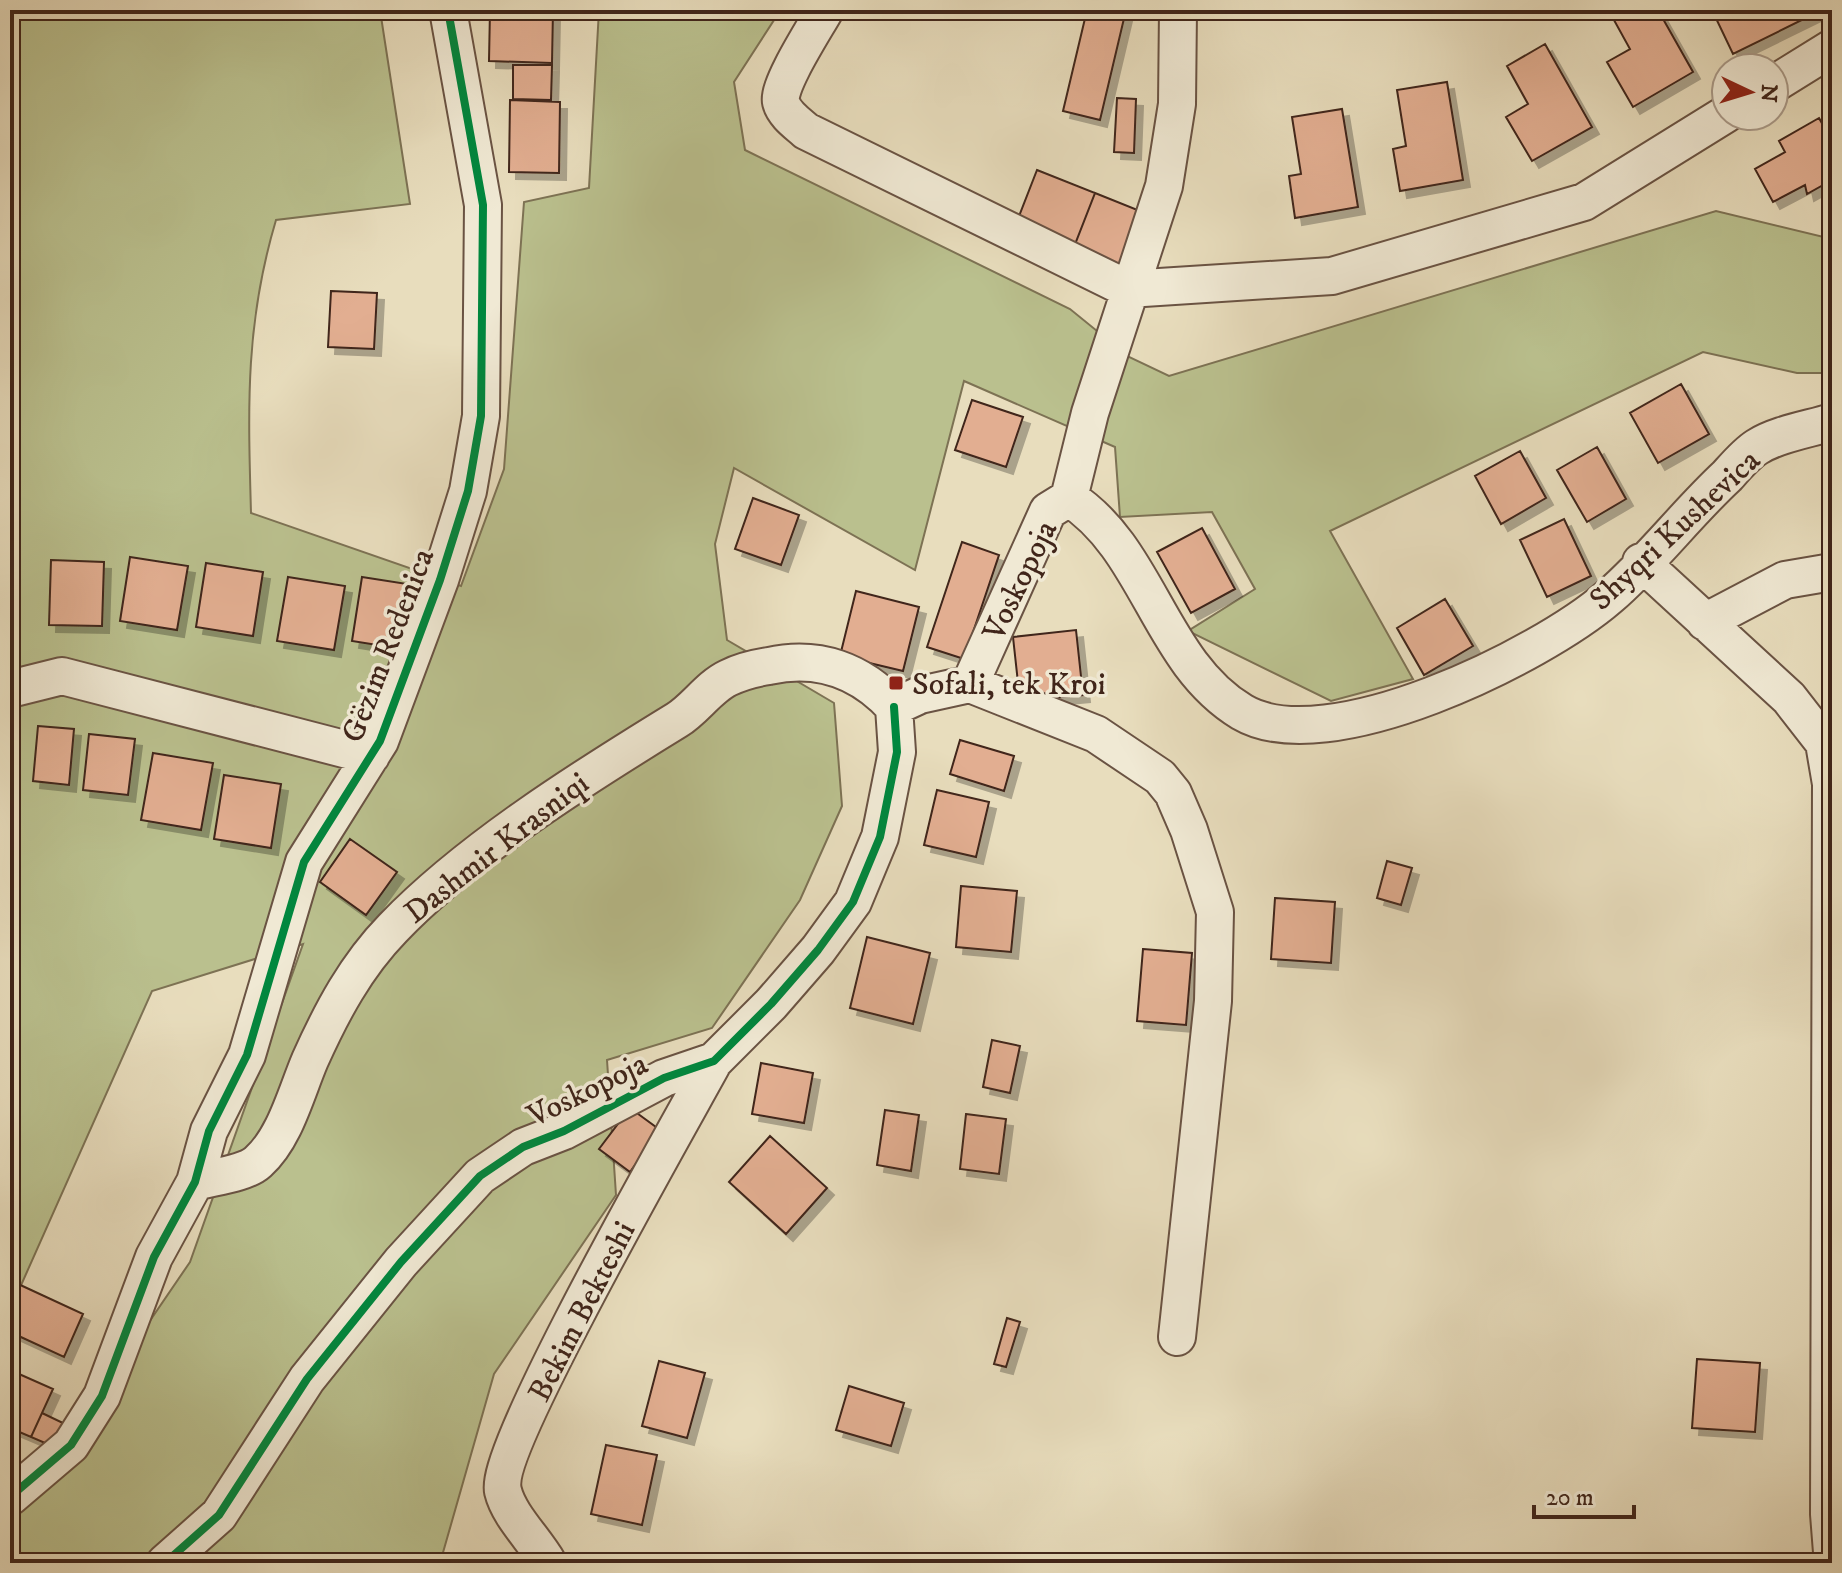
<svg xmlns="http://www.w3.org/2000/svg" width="1842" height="1573" viewBox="0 0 1842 1573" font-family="'IM FELL DW Pica',serif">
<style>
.green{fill:#bac08e;stroke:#7d7254;stroke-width:2}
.building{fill:#e2ae91;stroke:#40251a;stroke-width:2;filter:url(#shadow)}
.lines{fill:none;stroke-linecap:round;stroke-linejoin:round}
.minor-casing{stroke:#6a5343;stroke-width:40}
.minor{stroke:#f0e9d4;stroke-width:36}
.cycleway-casing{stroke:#f0e9d4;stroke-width:13}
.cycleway{stroke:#00873e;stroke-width:8}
.poi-dot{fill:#8f2418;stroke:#f0e9d4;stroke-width:3}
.labels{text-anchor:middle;stroke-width:7;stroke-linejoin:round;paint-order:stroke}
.street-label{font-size:32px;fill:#40251a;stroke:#f0e9d4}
.poi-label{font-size:32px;fill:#40251a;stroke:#f0e9d4;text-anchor:start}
</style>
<defs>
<filter id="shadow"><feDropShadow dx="7" dy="7" stdDeviation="0" flood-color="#0004"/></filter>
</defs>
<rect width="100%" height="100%" fill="#e8ddbd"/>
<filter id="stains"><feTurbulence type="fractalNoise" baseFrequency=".0025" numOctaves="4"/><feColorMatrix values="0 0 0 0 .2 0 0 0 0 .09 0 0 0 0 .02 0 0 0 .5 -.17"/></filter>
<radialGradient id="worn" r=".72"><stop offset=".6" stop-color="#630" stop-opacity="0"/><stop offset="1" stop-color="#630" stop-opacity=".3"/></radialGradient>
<path class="green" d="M 10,10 L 380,10 L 410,204 L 276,220 C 245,324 248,407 251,513 L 461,586 L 504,469 L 524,202 L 589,188 L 599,10 L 765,10 L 776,17 L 734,82 L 745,150 L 1070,309 L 1129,357 L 1169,376 L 1716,211 L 1832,239 L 1832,373 L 1797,373 L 1703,352 L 1330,531 L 1413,679 L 1331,701 L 1188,631 L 1255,589 L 1212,512 L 1120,517 L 1115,447 L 964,381 L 915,570 L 734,468 L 715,544 L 727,640 L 834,703 L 842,806 L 800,900 L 712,1028 L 607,1060 L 616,1195 L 494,1374 L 440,1563 L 10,1563 L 10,1526 L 190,1262 L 303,944 L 152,991 L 10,1310 Z"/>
<path class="building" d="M 490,10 L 553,10 L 552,63 L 489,61 Z
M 1087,10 L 1126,10 L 1100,120 L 1063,111 Z
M 1658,10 L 1693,72 L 1633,107 L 1607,62 L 1630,49 L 1609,11 Z
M 1712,10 L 1812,10 L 1814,14 L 1733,54 Z
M 1545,44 L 1592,127 L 1532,161 L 1506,117 L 1528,104 L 1507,66 Z
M 513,65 L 552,65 L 551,100 L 513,99 Z
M 1447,82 L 1463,180 L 1400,191 L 1393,149 L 1406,146 L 1397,90 Z
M 1117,98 L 1136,99 L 1134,153 L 1114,152 Z
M 510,100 L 560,102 L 559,173 L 509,172 Z
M 1342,109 L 1358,207 L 1295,218 L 1289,176 L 1301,174 L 1292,117 Z
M 1819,118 L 1824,127 L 1832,123 L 1832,180 L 1807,194 L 1805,185 L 1773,202 L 1755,169 L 1785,152 L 1779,141 Z
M 1037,170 L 1095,193 L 1074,247 L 1016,224 Z
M 1095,193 L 1150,215 L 1129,269 L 1074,247 Z
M 331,291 L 377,293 L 374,349 L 328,347 Z
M 1681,384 L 1709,434 L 1658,463 L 1630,413 Z
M 972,400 L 1023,417 L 1006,467 L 955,450 Z
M 1597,447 L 1626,499 L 1587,522 L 1557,470 Z
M 1520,451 L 1546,498 L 1501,524 L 1475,476 Z
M 753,498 L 799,515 L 781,565 L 735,549 Z
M 1564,519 L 1591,576 L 1547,597 L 1520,540 Z
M 1202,528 L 1235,589 L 1191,613 L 1157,552 Z
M 962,542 L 999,555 L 964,659 L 927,647 Z
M 130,557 L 188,566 L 177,630 L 120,621 Z
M 51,560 L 104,562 L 102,626 L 49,625 Z
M 206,563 L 263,572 L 253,636 L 196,627 Z
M 288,577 L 345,586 L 334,650 L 277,641 Z
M 362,577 L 420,586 L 409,650 L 352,641 Z
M 856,591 L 919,607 L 903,671 L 840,656 Z
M 1445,599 L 1473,646 L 1424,675 L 1397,628 Z
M 1076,630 L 1083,695 L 1020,701 L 1013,637 Z
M 38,726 L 74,729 L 69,785 L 33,781 Z
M 89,734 L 135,739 L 128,795 L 83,790 Z
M 960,740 L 1014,756 L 1004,791 L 950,774 Z
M 153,753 L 213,763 L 201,830 L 141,820 Z
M 224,775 L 281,784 L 271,848 L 214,839 Z
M 937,790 L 989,802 L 976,857 L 924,845 Z
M 350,839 L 397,872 L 366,915 L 320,882 Z
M 1387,861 L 1412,868 L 1401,905 L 1377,898 Z
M 961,886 L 1017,891 L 1011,952 L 956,947 Z
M 1275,898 L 1335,902 L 1331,963 L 1271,959 Z
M 867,937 L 930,953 L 913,1024 L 850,1008 Z
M 1143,949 L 1192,953 L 1186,1025 L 1137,1021 Z
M 992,1040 L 1020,1046 L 1010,1093 L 983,1087 Z
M 761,1063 L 813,1073 L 804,1123 L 752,1114 Z
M 630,1108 L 660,1130 L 630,1172 L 599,1149 Z
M 885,1110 L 919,1115 L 911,1171 L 877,1165 Z
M 966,1114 L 1006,1119 L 999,1174 L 960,1169 Z
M 770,1136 L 827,1188 L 786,1234 L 729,1182 Z
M 16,1283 L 83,1314 L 64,1357 L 10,1332 L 10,1295 Z
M 1007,1318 L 1020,1322 L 1006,1367 L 994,1364 Z
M 1697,1359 L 1760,1363 L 1755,1432 L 1692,1428 Z
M 659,1361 L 705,1373 L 687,1438 L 642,1426 Z
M 10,1370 L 53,1389 L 31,1437 L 10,1428 Z
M 849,1386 L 904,1403 L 891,1446 L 836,1430 Z
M 42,1413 L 63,1423 L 52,1446 L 31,1437 Z
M 606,1445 L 657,1455 L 642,1525 L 591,1514 Z"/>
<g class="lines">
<g class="minor-casing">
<path id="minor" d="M 825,10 C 815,28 777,86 781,102 C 784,114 797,123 806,131 L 1128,289 L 1332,276 L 1584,202 L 1726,114
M 1774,84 L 1832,48
M 1069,498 C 1149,549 1159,662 1242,712 C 1327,762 1541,656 1609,597 C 1651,561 1686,514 1727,476 C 1736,466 1746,454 1757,447 C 1777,434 1810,429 1832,422
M 1641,562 L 1789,698 L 1824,743 L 1831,784 L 1829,1514 L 1832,1552
M 1705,622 L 1785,580 L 1832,572
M 970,684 L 1096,734 L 1160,777 L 1173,793 L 1189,830 L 1215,912 L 1213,1001 L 1177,1337
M 10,689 L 62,676 L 371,756
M 894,707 L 920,695 L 970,684 L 1048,511 L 1069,498 L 1090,413 L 1164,186 L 1177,104 L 1178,10
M 195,1182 C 212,1177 245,1174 258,1162 C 285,1138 296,1093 310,1060 C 332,1011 356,966 393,928 C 469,849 584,777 677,720 C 695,709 709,687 728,678 C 740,672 756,668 769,666 C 819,655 861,671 894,707
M 10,1497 L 71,1445 L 102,1396 L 154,1257 L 195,1182 L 209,1131 L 247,1055 L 304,862 L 380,741 L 440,580 L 468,491 L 481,416 L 483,205 L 448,10
M 165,1563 L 219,1515 L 307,1379 L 401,1262 L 480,1176 L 523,1147 L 564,1131 L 664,1078 L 714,1061 L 771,1004 L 818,950 L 853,902 L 880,837 L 897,752 L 894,707
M 548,1563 C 535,1540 509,1516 503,1491 C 493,1449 682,1120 714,1061"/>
</g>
<use href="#minor" class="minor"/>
<g class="cycleway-casing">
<path id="cycleway" d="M 10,1497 L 71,1445 L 102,1396 L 154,1257 L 195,1182 L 209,1131 L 247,1055 L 304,862 L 380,741 L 440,580 L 468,491 L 481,416 L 483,205 L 448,10
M 165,1563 L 219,1515 L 307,1379 L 401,1262 L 480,1176 L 523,1147 L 564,1131 L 664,1078 L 714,1061 L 771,1004 L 818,950 L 853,902 L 880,837 L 897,752 L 894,707"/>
</g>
<use href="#cycleway" class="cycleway"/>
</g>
<rect class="poi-dot" x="888" y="675" width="16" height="16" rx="4"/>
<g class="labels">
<g class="street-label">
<text transform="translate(1674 529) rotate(-43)" y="11">Shyqri Kushevica</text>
<text transform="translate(1019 580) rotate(-64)" y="11">Voskopoja</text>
<text transform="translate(387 645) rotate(-69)" y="11">Gëzim Redenica</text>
<text transform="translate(496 847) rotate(-38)" y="11">Dashmir Krasniqi</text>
<text transform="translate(587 1089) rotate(-26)" y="11">Voskopoja</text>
<text transform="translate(581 1311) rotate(-63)" y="11">Bekim Bekteshi</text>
</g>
<g class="poi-label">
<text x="912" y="694">Sofali, tek Kroi</text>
</g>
</g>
<rect width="1842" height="1573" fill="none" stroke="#e8ddbd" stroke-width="40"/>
<rect x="12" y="12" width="1818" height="1549" fill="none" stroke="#40251a" stroke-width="4"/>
<rect x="20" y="20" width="1802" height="1533" fill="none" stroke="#40251a" stroke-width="2"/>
<g transform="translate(1750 92) rotate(94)"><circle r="38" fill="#f0e9d4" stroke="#aa9b8a" stroke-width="2"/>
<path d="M0-6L14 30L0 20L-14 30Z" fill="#8f2418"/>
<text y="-12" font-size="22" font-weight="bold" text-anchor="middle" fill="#40251a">N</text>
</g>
<path d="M1534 1505v12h100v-12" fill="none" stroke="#40251a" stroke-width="4"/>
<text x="1546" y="1505" font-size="24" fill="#40251a" stroke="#f0e9d4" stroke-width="6" paint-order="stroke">20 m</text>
<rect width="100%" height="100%" filter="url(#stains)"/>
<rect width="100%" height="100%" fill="url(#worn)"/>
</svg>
